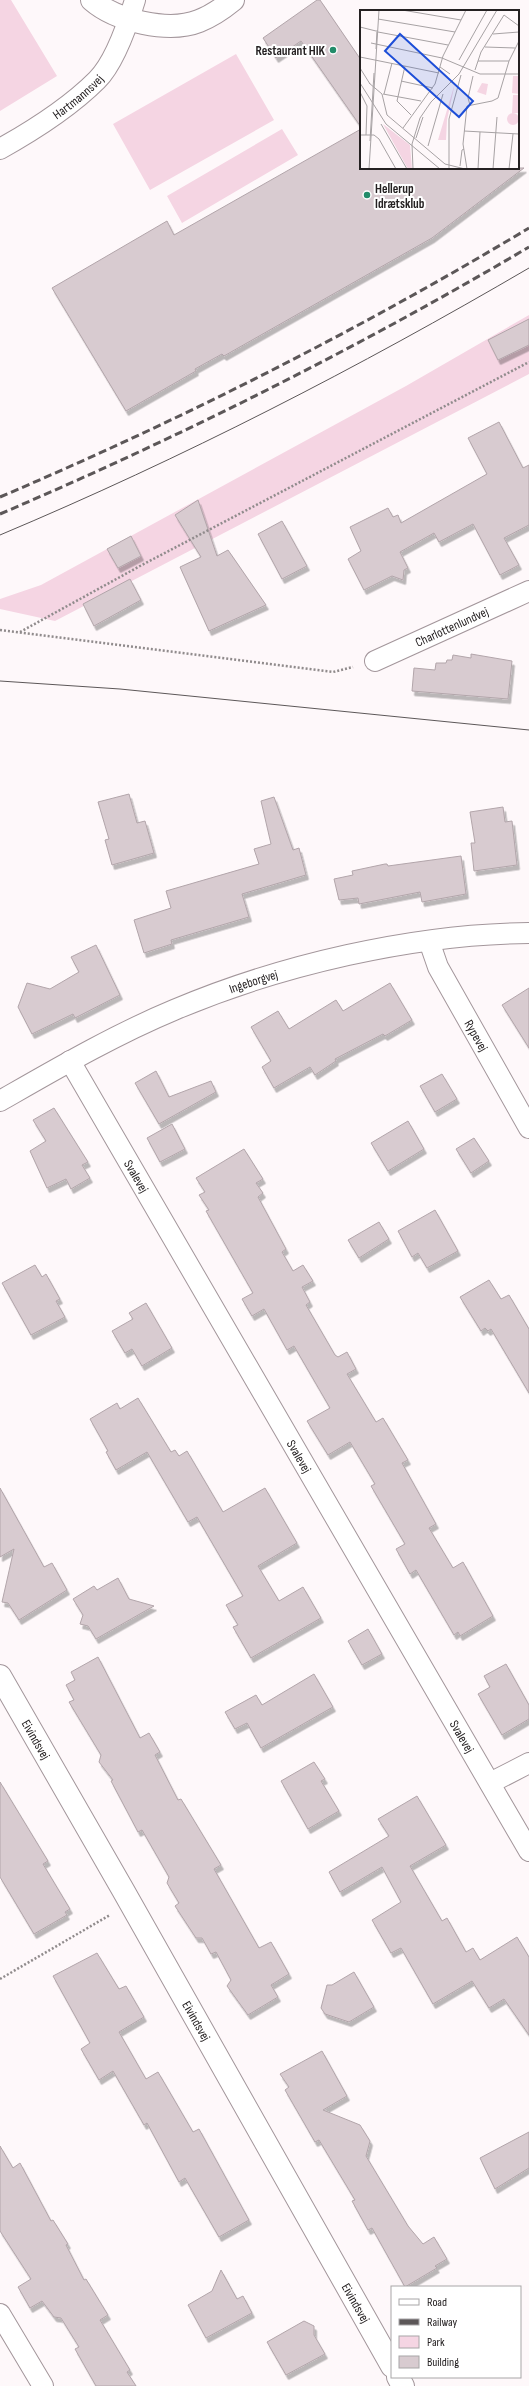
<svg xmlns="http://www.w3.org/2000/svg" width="529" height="2386" viewBox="0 0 529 2386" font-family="'Sofia Sans Condensed',sans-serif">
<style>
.green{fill:#f5d5e3}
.building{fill:#d8cbd0;stroke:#b2a5aa;filter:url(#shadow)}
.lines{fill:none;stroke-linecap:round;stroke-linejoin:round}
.street-casing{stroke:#a3969b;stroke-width:22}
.secondary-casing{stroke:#a3969b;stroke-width:24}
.path{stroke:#908b8c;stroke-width:2.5;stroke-dasharray:2 2;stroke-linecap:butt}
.street{stroke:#fff;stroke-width:20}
.secondary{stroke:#fff;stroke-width:22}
.tram{stroke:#5c5758;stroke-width:1}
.rail{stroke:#5c5758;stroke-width:3;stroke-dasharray:8 4;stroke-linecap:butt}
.poi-dot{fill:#228c6a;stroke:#fff;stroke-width:1.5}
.labels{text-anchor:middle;stroke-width:4;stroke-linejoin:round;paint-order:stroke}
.poi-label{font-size:13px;font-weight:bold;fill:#252122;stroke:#fff;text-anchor:end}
.street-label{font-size:13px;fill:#252122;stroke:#fff}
.inset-road{fill:none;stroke:#a7a2a4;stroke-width:1}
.view{fill:#1d4ed8;fill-opacity:0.15;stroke:#1d4ed8;stroke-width:2}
.inset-edge{fill:none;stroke:#252122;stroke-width:2}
</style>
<defs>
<filter id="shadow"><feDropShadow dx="2.5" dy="4.5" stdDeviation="0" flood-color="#0004"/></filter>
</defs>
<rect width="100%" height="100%" fill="#fef8fa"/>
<path class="green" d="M 0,0 L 11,0 L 57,76 L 0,111 Z
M 236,54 L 274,120 L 150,190 L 113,124 Z
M 282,129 L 298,155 L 182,223 L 167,196 Z
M 529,315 L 529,374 L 55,621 L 0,609 L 0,599 L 41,585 L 406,386 Z"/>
<path class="building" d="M 317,0 L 320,0 L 361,60 L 361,127 L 301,41 L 276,58 L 263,38 Z
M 361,129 L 361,168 L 524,168 L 432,238 L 224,356 L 222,354 L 195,369 L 196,371 L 126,411 L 52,288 L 167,221 L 174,235 Z
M 529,319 L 529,345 L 498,360 L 488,340 Z
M 499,422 L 523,468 L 529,465 L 529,525 L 504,538 L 519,565 L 500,575 L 473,524 L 439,542 L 434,533 L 400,552 L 408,568 L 404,570 L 403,580 L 392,576 L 364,590 L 348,559 L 361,551 L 350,527 L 388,508 L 393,517 L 398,515 L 401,523 L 487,474 L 468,438 Z
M 198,500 L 217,556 L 228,550 L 266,605 L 209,631 L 180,567 L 201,557 L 175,515 Z
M 282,521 L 307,566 L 282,579 L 258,534 Z
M 131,536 L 141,556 L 118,568 L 107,549 Z
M 130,579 L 141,600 L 94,626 L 83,604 Z
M 471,654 L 512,661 L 508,699 L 412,691 L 414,668 L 435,670 L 436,663 L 446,663 L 447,660 L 452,660 L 453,655 L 471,658 Z
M 129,794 L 137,823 L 145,821 L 154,853 L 112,865 L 105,840 L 109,839 L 98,802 Z
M 274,797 L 293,850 L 299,848 L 306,875 L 242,894 L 249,917 L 171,940 L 172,944 L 144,953 L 134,920 L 171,908 L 166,891 L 259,864 L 254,849 L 271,844 L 261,801 Z
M 503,807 L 505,822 L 512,821 L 517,865 L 474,871 L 471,843 L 475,843 L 470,812 Z
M 461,856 L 466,894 L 422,902 L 420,892 L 359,904 L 358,898 L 339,900 L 334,879 L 353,875 L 352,871 L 385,864 L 387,864 L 388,866 Z
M 96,945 L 120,995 L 75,1018 L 73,1014 L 32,1034 L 18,1007 L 27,983 L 50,989 L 79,972 L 71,957 Z
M 390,983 L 412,1020 L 385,1036 L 383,1034 L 335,1059 L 336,1061 L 315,1075 L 310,1067 L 274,1088 L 262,1067 L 271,1061 L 251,1027 L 278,1011 L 289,1029 L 336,1000 L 343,1011 Z
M 529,988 L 529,1048 L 502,1005 Z
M 156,1071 L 169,1097 L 211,1081 L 216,1092 L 159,1124 L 135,1083 Z
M 442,1074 L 457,1099 L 435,1112 L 420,1086 Z
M 54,1108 L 88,1162 L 82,1165 L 90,1178 L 71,1189 L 66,1179 L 47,1188 L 30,1151 L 46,1141 L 33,1120 Z
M 408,1121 L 424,1149 L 388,1171 L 371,1143 Z
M 172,1124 L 185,1149 L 160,1162 L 147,1138 Z
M 474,1138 L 489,1161 L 471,1173 L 456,1149 Z
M 244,1149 L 263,1179 L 256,1183 L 263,1193 L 258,1197 L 286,1249 L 282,1252 L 293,1271 L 303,1265 L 313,1281 L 302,1287 L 310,1302 L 306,1305 L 335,1355 L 338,1357 L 347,1352 L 356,1369 L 347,1374 L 376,1422 L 383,1418 L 408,1460 L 402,1463 L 436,1524 L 429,1528 L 453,1568 L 463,1562 L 493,1616 L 460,1636 L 458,1632 L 454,1635 L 416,1570 L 410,1574 L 396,1549 L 405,1544 L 371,1486 L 375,1484 L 350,1442 L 328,1455 L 307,1421 L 330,1408 L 294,1346 L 287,1350 L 264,1309 L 252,1316 L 242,1299 L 253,1293 L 206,1211 L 209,1210 L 199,1195 L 205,1192 L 196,1178 Z
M 435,1210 L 458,1251 L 427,1268 L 418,1253 L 412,1257 L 398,1231 Z
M 379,1222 L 389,1239 L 359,1258 L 348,1240 Z
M 35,1265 L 42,1277 L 46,1274 L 60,1299 L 56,1301 L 65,1317 L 31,1335 L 2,1283 Z
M 489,1280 L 501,1299 L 509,1295 L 529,1329 L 529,1393 L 491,1329 L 488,1331 L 485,1328 L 481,1331 L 460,1297 Z
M 146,1303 L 172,1348 L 142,1366 L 132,1349 L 125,1353 L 112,1331 L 133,1319 L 129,1313 Z
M 138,1398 L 171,1452 L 175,1450 L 179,1456 L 187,1451 L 223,1512 L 265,1488 L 297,1543 L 258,1566 L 279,1601 L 303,1587 L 321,1618 L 251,1658 L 233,1627 L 238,1625 L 226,1605 L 243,1596 L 197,1517 L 188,1522 L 147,1452 L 116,1470 L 106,1452 L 108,1451 L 90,1419 L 117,1403 L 120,1409 Z
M 0,1488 L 44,1567 L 52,1563 L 67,1590 L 19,1620 L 8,1603 L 2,1602 L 14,1549 L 0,1557 Z
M 118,1578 L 129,1599 L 154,1606 L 96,1639 L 88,1626 L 80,1624 L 83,1615 L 73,1599 L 94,1586 L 97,1590 Z
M 368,1629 L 382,1654 L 362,1665 L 348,1641 Z
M 98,1657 L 140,1738 L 149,1733 L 160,1752 L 155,1755 L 178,1800 L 181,1799 L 221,1865 L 214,1869 L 259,1948 L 271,1942 L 289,1974 L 271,1985 L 278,1997 L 248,2015 L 227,1986 L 231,1980 L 216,1952 L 211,1954 L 202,1938 L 196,1938 L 175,1906 L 179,1903 L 167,1883 L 169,1877 L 142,1830 L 138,1832 L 111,1781 L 113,1780 L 99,1762 L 101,1755 L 69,1702 L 74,1700 L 66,1685 L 75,1680 L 71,1672 Z
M 506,1664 L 529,1705 L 529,1719 L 502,1735 L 478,1694 L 490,1687 L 484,1676 Z
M 314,1674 L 333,1707 L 261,1748 L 247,1723 L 235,1729 L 225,1712 L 256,1695 L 262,1705 Z
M 314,1762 L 325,1779 L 321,1781 L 339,1811 L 308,1829 L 281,1781 Z
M 0,1782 L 48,1861 L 43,1864 L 70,1909 L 65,1912 L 67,1915 L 34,1934 L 0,1877 Z
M 417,1796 L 446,1845 L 410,1866 L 442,1921 L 447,1918 L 466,1952 L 473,1948 L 480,1960 L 517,1937 L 529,1957 L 529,2035 L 504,1999 L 489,2008 L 472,1981 L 433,2004 L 401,1948 L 391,1953 L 372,1920 L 401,1902 L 382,1867 L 340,1892 L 329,1872 L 389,1836 L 378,1819 Z
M 97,1953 L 119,1989 L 126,1986 L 144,2017 L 119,2032 L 146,2079 L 158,2072 L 193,2132 L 199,2129 L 249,2220 L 219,2237 L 185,2178 L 179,2182 L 147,2123 L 144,2125 L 113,2071 L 99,2080 L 81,2049 L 90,2043 L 53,1976 Z
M 354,1972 L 374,2007 L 349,2022 L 325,2014 L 321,2008 L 327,1985 L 332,1985 Z
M 322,2051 L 347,2096 L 323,2110 L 360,2125 L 370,2141 L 366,2156 L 408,2226 L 423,2244 L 434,2237 L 447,2259 L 435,2266 L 437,2268 L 405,2287 L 372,2228 L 368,2230 L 352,2201 L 355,2200 L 319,2140 L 315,2142 L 285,2090 L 289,2087 L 280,2074 Z
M 529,2132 L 529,2168 L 495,2189 L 480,2158 Z
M 0,2146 L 13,2168 L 20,2163 L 51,2221 L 53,2220 L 68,2244 L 66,2245 L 84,2280 L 86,2279 L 108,2315 L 100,2320 L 130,2370 L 127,2372 L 136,2386 L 96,2386 L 75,2349 L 79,2347 L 61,2318 L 54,2317 L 42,2301 L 30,2308 L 18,2287 L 31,2279 L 0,2231 Z
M 221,2270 L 237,2299 L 243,2296 L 252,2313 L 206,2338 L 188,2305 L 212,2291 Z
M 304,2321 L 314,2326 L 314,2335 L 325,2354 L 286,2375 L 267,2342 Z"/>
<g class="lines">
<g class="street-casing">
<g id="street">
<path id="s1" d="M 0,149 C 34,130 69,108 97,80 C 114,63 128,23 135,0"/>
<path id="s2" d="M 375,661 L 529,591"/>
<path id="s3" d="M 429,941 L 438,967 L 529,1128"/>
<path id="s4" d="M 70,1061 L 529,1851"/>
<path id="s5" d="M 0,1101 C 56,1069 114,1035 174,1010 C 280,965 413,934 529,933"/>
<path d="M 490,1783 L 529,1763"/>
<path d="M 0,2314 L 43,2386"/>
</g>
</g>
<g class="secondary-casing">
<g id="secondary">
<path d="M 92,0 C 116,21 169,33 199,21 C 212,16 222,9 233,0"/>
<path id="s6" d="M 0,1676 L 123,1890 L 392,2366"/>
<path d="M 398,2377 L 403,2386"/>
</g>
</g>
<path class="path" d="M 0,630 L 333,672 L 353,667
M 20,632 L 140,566 L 529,362
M 0,1979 L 110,1915"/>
<use href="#street" class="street"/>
<use href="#secondary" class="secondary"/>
<path class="tram" d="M 0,535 C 183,458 358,368 529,268
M 0,681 L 120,689 L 529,730"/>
<path class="rail" d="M 0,497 C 183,419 359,330 529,228
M 0,514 C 182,436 358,348 529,247"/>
</g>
<g class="poi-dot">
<circle cx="333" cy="50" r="4"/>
<circle cx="367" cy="195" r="4"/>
</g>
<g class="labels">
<g class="poi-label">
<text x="325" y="55">Restaurant HIK</text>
<text x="375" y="193" text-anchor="start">Hellerup<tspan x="375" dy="15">Idrætsklub</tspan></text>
</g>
<g class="street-label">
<text dy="5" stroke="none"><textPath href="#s1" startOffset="94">Hartmannsvej</textPath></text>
<text dy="5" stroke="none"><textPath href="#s2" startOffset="84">Charlottenlundvej</textPath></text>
<text dy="5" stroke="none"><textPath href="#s5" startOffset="281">Ingeborgvej</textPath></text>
<text dy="5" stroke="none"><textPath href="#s3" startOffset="106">Rypevej</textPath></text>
<text dy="5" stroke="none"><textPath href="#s4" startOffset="133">Svalevej</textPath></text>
<text dy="5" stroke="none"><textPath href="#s4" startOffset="457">Svalevej</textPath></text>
<text dy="5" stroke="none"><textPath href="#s4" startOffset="781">Svalevej</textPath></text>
<text dy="5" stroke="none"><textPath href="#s6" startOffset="73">Eivindsvej</textPath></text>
<text dy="5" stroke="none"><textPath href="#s6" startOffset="397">Eivindsvej</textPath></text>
<text dy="5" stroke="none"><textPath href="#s6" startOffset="721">Eivindsvej</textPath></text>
</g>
</g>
<g transform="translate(360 10)">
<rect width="159" height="159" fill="#fef8fa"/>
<path d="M 153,66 L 159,66 L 159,84 L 152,83 ZM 95,73 L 87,110 L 86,130 L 78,130 ZM 122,73 L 128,74 L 126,85 L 117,82 ZM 153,85 L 159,85 L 159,103 L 152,103 ZM147 109a6 6 0 1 1 12 0a6 6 0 1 1-12 0ZM 23,114 L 50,135 L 52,159 L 48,159 Z" fill="#f5d5e3"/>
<path class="inset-road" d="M 42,0 L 101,10M 18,9 L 95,22M 0,17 L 16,21M 18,22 L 88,35M 133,24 L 159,22M 11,33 L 82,48 L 120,64 L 159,64M 125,37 L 155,38M 16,39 L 17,20M 0,47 L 79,63M 99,50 L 127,0M 118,51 L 149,51M 45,56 L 37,91 L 51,105M 80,57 L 90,64M 0,58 L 10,74M 115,60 L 121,42 L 144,5 L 159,16M 41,71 L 73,78M 0,73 L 26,114 L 80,159M 9,73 L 22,84 L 27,105 L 85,154 L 105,159M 0,82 L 7,96 L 6,125M 23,84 L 61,91M 24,84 L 32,53M 110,95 L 108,88 L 113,66M 21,114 L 47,159M 43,118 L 75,74 L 83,46 L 106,0M 104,121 L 159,124M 0,125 L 14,125 L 19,129 L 36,159M 56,128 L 63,107M 10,131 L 14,63M 68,136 L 83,84M 100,156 L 102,140 L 104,139M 9,159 L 19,0M 53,159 L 52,134 L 60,108 L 71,92 L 99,64 L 137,0M 89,159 L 89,109 L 101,65M 107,159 L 103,134 L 107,96 L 132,91 L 138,88 L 149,51 L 159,31M 118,159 L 120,122M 133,159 L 137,107M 149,159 L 153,124"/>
<path class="view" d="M 40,24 L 113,91 L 99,107 L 25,41 Z"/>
<rect width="159" height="159" class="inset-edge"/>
</g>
<rect x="391" y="2286" width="130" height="92" fill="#ffffff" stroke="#a8a6a7"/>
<rect x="399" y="2299" width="20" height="6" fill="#ffffff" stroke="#a8a6a7"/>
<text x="427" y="2306" font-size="12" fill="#252122">Road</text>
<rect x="399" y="2319" width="20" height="6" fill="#5c5758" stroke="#a8a6a7"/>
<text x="427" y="2326" font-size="12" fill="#252122">Railway</text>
<rect x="399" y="2336" width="20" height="12" fill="#f5d5e3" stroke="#a8a6a7"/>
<text x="427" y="2346" font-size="12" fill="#252122">Park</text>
<rect x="399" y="2356" width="20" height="12" fill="#d8cbd0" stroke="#a8a6a7"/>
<text x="427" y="2366" font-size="12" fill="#252122">Building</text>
</svg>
